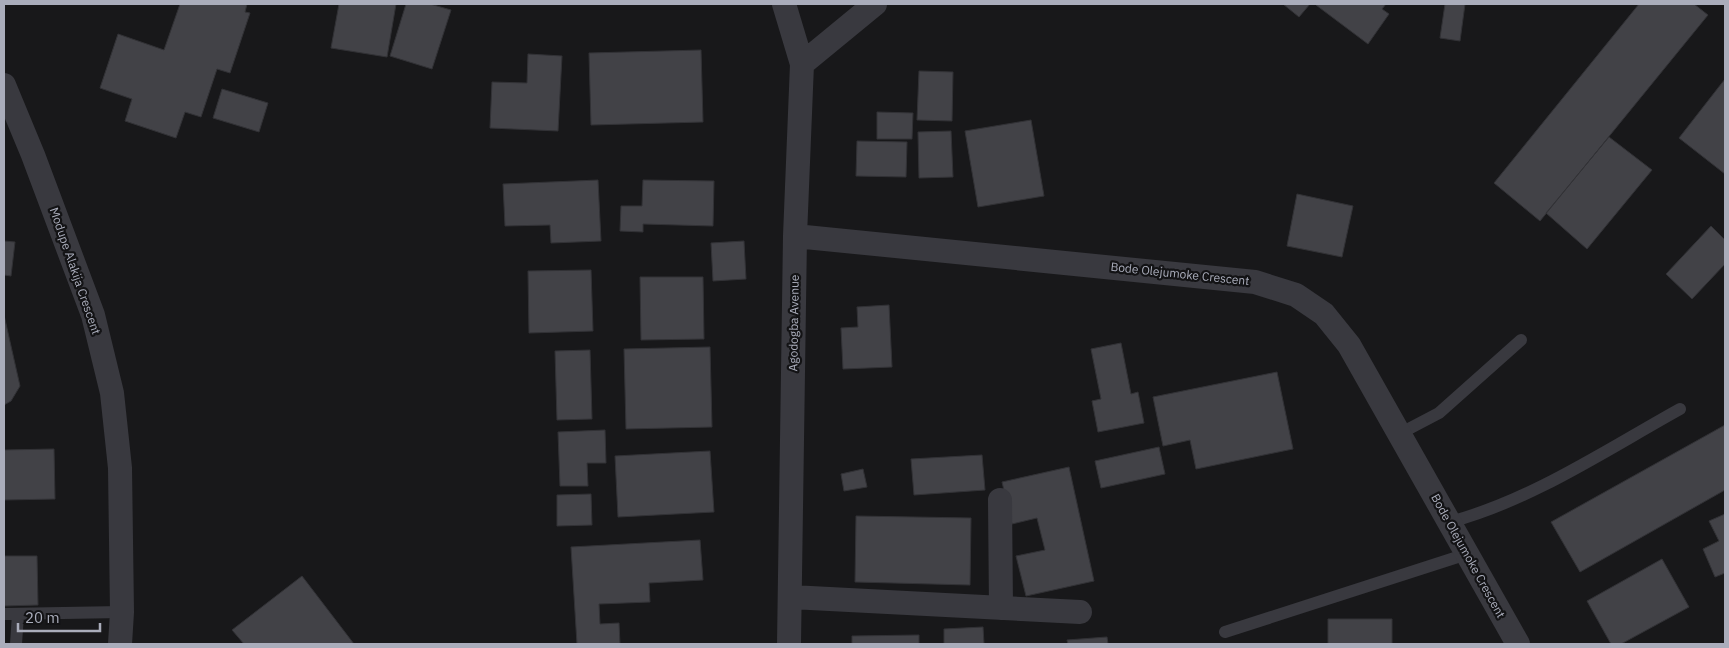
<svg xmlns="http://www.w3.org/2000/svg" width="1729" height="648" viewBox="0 0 1729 648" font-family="'IBM Plex Sans',sans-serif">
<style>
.building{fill:#424247;stroke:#323236}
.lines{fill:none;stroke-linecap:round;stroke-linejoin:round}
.lane{stroke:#39393f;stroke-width:12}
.street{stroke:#39393f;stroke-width:24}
.labels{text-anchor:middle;stroke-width:4.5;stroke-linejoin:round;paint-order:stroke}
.street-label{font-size:12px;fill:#aaadbb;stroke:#131315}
</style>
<rect width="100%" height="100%" fill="#18181a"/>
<path class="building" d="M 180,4 L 247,4 L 245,12 L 250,13 L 230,73 L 217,69 L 201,117 L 185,112 L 176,138 L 125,121 L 132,99 L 100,88 L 118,34 L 164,50 Z
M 339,4 L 396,4 L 387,57 L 331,48 Z
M 406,4 L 430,4 L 451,10 L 432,69 L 390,56 Z
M 1283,4 L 1310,4 L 1299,17 Z
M 1318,4 L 1386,4 L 1382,9 L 1389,14 L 1368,44 L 1316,5 Z
M 1445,4 L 1465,4 L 1460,41 L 1440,38 Z
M 1639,4 L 1694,4 L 1708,15 L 1540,221 L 1494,183 Z
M 701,50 L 703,122 L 591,125 L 589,53 Z
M 528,54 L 562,56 L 558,131 L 490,128 L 492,82 L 527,83 Z
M 919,71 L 953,72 L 952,121 L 917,120 Z
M 1725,79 L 1725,174 L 1679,138 Z
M 222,89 L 268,103 L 259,132 L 213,118 Z
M 877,112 L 913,113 L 912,139 L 877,139 Z
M 1031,120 L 1044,196 L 978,207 L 965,131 Z
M 951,131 L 953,177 L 919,178 L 918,132 Z
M 1609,137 L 1652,170 L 1587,249 L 1546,213 Z
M 857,141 L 907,142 L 906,177 L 856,176 Z
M 598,180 L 601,241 L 551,243 L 550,225 L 505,226 L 503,184 Z
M 643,180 L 714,181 L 713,226 L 643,224 L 643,232 L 620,231 L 621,206 L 642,206 Z
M 1297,194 L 1353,206 L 1342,257 L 1287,246 Z
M 1711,226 L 1725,240 L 1725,264 L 1692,299 L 1666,274 Z
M 4,241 L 15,242 L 11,276 L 4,275 Z
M 744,241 L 746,279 L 713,281 L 711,243 Z
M 591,270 L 593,331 L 529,333 L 528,271 Z
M 640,277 L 703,277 L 704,339 L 641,340 Z
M 889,305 L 892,367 L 843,369 L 841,328 L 858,327 L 857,307 Z
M 4,315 L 20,386 L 11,401 L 4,405 Z
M 1121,343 L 1131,394 L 1138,392 L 1144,423 L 1098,432 L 1092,401 L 1101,399 L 1091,349 Z
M 710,347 L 712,427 L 626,429 L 624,349 Z
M 590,350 L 592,419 L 557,420 L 555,351 Z
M 1277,372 L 1293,449 L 1196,469 L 1190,440 L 1163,446 L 1153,397 Z
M 1725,425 L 1725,490 L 1580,572 L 1551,522 Z
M 605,430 L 606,463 L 587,463 L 588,486 L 560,486 L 558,432 Z
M 1159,447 L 1165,474 L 1101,488 L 1095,461 Z
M 54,449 L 55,499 L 4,500 L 4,450 Z
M 710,451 L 714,512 L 618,517 L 615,456 Z
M 982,455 L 985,490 L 914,495 L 911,459 Z
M 1069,467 L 1094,581 L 1026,596 L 1016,556 L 1045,550 L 1037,518 L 1012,524 L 1002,482 Z
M 863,469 L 867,487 L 844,491 L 841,474 Z
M 591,494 L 592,525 L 557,526 L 557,495 Z
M 1725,514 L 1725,573 L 1715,577 L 1703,549 L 1719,541 L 1709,521 Z
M 856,516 L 971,518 L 970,585 L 855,582 Z
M 700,540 L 703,580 L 649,583 L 650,602 L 599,604 L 600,624 L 619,623 L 620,644 L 577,644 L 571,547 Z
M 4,556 L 37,556 L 38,605 L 4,606 Z
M 1662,559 L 1689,607 L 1621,644 L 1611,644 L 1587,601 Z
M 302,576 L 354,644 L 244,644 L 232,630 Z
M 1328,619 L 1392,619 L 1392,644 L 1328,644 Z
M 983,627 L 984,644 L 944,644 L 944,629 Z
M 919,635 L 919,644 L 852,644 L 852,636 Z
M 1107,637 L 1108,644 L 1068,644 L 1067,640 Z"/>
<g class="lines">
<path class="lane" d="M 1399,434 L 1439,413 L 1521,340
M 1450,522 C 1532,500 1606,450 1680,409
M 4,614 L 122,612
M 1225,632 L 1467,554
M 16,644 L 18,614"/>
<path class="street" d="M 784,4 L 802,64 L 795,236 L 789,644
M 802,64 L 875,4
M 4,85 L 33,155 L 93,315 L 112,393 L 120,468 L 122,612 L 120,644
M 795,236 L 1255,282 L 1296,295 L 1324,314 L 1349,345 L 1518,644
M 1000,500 L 1001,608
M 791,597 L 1080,612"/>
</g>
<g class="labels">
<g class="street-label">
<text transform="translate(75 271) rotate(71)" y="4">Modupe Alakija Crescent</text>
<text transform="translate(1180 274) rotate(6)" y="4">Bode Olejumoke Crescent</text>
<text transform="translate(794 323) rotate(-89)" y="4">Agodogba Avenue</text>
<text transform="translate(1468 556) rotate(61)" y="4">Bode Olejumoke Crescent</text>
</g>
</g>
<rect width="1729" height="648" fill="none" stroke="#aaadbb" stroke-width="10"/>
<path d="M18 623v8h82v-8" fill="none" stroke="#aaadbb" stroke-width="2.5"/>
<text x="25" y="623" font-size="15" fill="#aaadbb" stroke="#131315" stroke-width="4" paint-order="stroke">20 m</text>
</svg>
